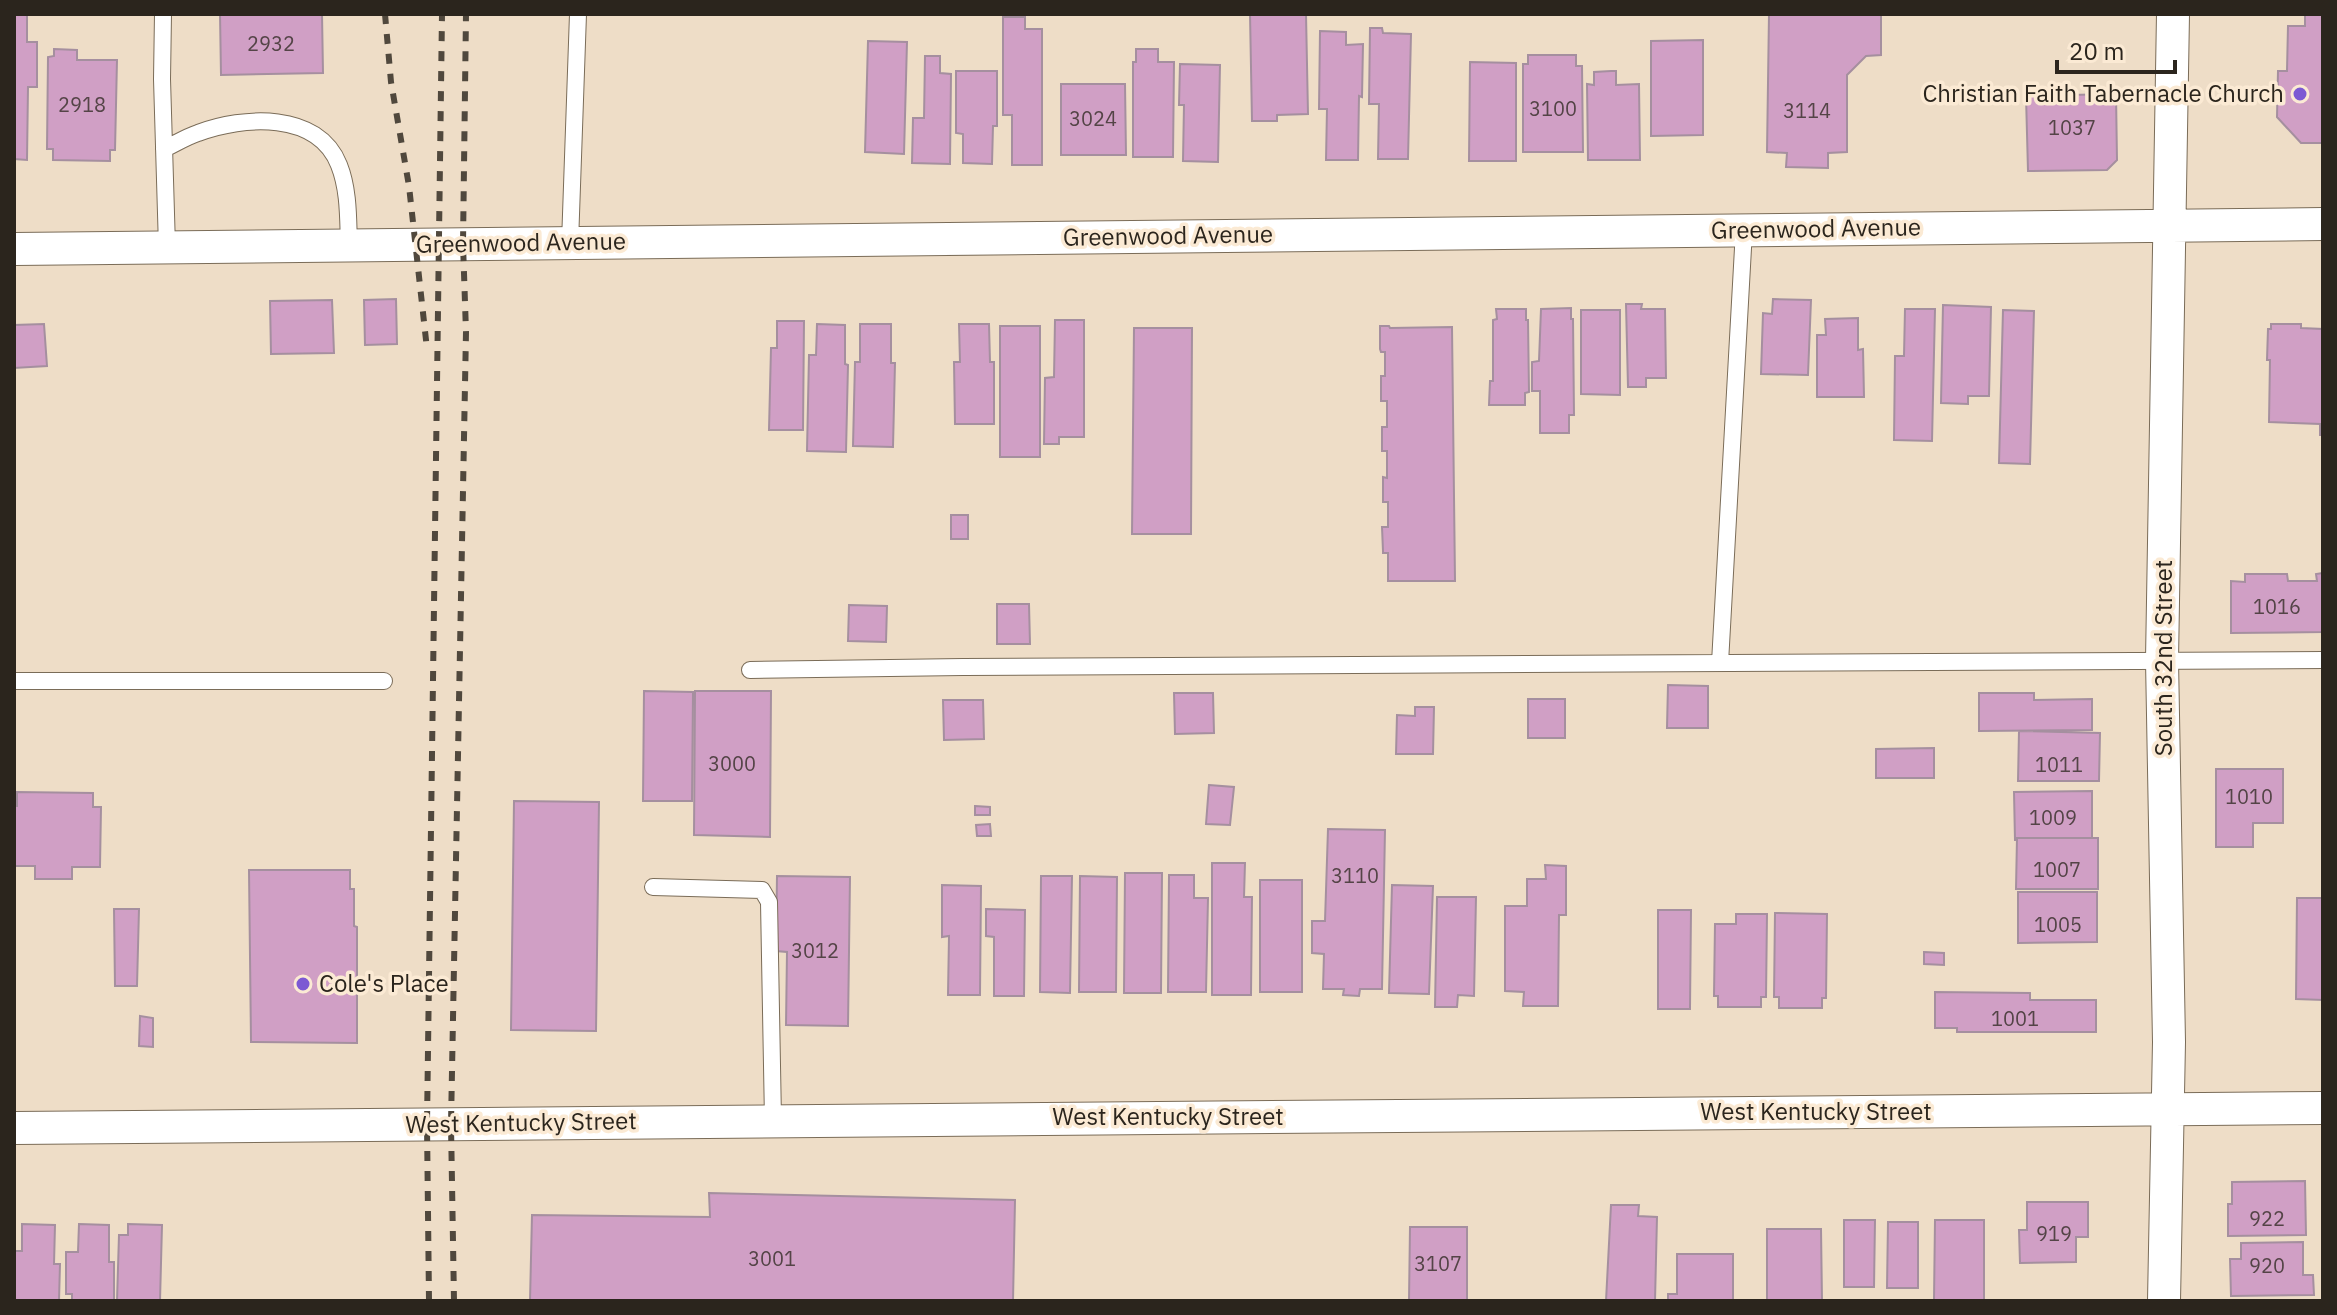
<svg xmlns="http://www.w3.org/2000/svg" width="2337" height="1315" viewBox="0 0 2337 1315" font-family="'IBM Plex Sans',sans-serif">
<style>
.building{fill:#d09fc5;stroke:#a58f9f;stroke-width:2}
.lines{fill:none;stroke-linecap:round;stroke-linejoin:round}
.lane-casing{stroke:#7a6c58;stroke-width:18}
.street-casing{stroke:#7a6c58;stroke-width:34}
.lane{stroke:#fff;stroke-width:16}
.street{stroke:#fff;stroke-width:32}
.rail{stroke:#50483d;stroke-width:6;stroke-dasharray:10 10;stroke-linecap:butt}
.poi-dot{fill:#7c59d3;stroke:#fbead4;stroke-width:3}
.labels{text-anchor:middle;stroke-width:7;stroke-linejoin:round;paint-order:stroke}
.number-label{font-size:20px;fill:#544447}
.poi-label{font-size:24px;fill:#2b251d;stroke:#fbead4;text-anchor:end}
.street-label{font-size:24px;fill:#2b251d;stroke:#fbead4}
</style>
<rect width="100%" height="100%" fill="#eeddc7"/>
<path class="building" d="M 14,14 L 27,14 L 27,42 L 37,42 L 37,87 L 28,87 L 27,160 L 14,159 Z
M 220,14 L 322,14 L 323,73 L 221,75 Z
M 1250,14 L 1306,14 L 1308,114 L 1277,115 L 1277,121 L 1252,121 Z
M 1769,14 L 1881,14 L 1881,55 L 1866,56 L 1847,75 L 1847,152 L 1828,153 L 1828,168 L 1786,167 L 1787,153 L 1767,152 Z
M 2305,14 L 2323,14 L 2322,143 L 2301,143 L 2277,117 L 2278,71 L 2287,71 L 2288,26 L 2305,26 Z
M 1003,17 L 1025,17 L 1025,29 L 1042,29 L 1042,165 L 1012,165 L 1012,115 L 1003,115 Z
M 1370,28 L 1382,28 L 1383,33 L 1411,34 L 1408,159 L 1378,159 L 1379,104 L 1369,104 Z
M 1320,31 L 1346,32 L 1346,45 L 1363,44 L 1362,97 L 1359,96 L 1358,160 L 1326,160 L 1327,109 L 1319,109 Z
M 1703,40 L 1703,135 L 1651,136 L 1651,41 Z
M 868,41 L 907,42 L 904,154 L 865,152 Z
M 54,49 L 77,50 L 77,60 L 117,60 L 115,150 L 110,150 L 110,161 L 53,160 L 53,149 L 47,149 L 48,57 L 54,56 Z
M 1136,49 L 1158,49 L 1158,62 L 1174,62 L 1173,157 L 1133,157 L 1133,62 L 1136,62 Z
M 1528,55 L 1576,55 L 1576,66 L 1582,66 L 1583,152 L 1523,152 L 1523,64 L 1528,64 Z
M 925,56 L 940,56 L 940,73 L 951,74 L 950,164 L 912,163 L 913,118 L 924,118 Z
M 1470,62 L 1516,63 L 1516,161 L 1469,161 Z
M 1180,64 L 1220,65 L 1218,162 L 1183,161 L 1184,105 L 1179,105 Z
M 956,71 L 997,71 L 997,126 L 993,126 L 992,164 L 963,163 L 963,134 L 956,133 Z
M 1611,71 L 1616,71 L 1616,85 L 1639,84 L 1640,160 L 1588,160 L 1587,84 L 1594,85 L 1594,72 Z
M 1061,84 L 1125,84 L 1126,155 L 1061,155 Z
M 2116,94 L 2117,160 L 2107,170 L 2028,171 L 2026,96 Z
M 396,299 L 397,344 L 365,345 L 364,300 Z
M 1773,299 L 1811,300 L 1808,375 L 1761,374 L 1763,313 L 1772,314 Z
M 332,300 L 334,353 L 271,354 L 270,301 Z
M 1626,304 L 1642,304 L 1641,309 L 1665,309 L 1666,378 L 1646,378 L 1646,387 L 1628,387 Z
M 1943,305 L 1991,307 L 1989,396 L 1968,396 L 1968,404 L 1941,403 Z
M 1571,308 L 1571,319 L 1573,319 L 1574,415 L 1569,415 L 1569,433 L 1540,433 L 1540,391 L 1532,391 L 1532,362 L 1539,361 L 1541,309 Z
M 1496,309 L 1526,309 L 1526,320 L 1528,320 L 1529,392 L 1525,393 L 1525,405 L 1489,405 L 1490,381 L 1493,381 L 1493,320 L 1497,319 Z
M 1905,309 L 1935,309 L 1932,441 L 1894,440 L 1895,356 L 1904,356 Z
M 1581,310 L 1620,310 L 1620,395 L 1581,394 Z
M 2003,310 L 2034,311 L 2030,464 L 1999,463 Z
M 1858,318 L 1858,350 L 1863,349 L 1864,397 L 1817,397 L 1817,335 L 1826,335 L 1825,319 Z
M 1055,320 L 1084,320 L 1084,437 L 1059,437 L 1059,444 L 1044,444 L 1045,378 L 1054,377 Z
M 777,321 L 804,321 L 803,430 L 769,430 L 771,348 L 777,348 Z
M 44,324 L 47,366 L 14,368 L 14,325 Z
M 817,324 L 845,325 L 845,364 L 848,365 L 846,452 L 807,451 L 809,355 L 816,355 Z
M 860,324 L 891,324 L 891,363 L 895,363 L 893,447 L 853,446 L 855,362 L 860,362 Z
M 959,324 L 989,324 L 990,362 L 994,362 L 994,424 L 955,424 L 954,362 L 960,362 Z
M 2271,324 L 2301,324 L 2301,328 L 2323,329 L 2323,435 L 2320,435 L 2320,424 L 2269,422 L 2270,360 L 2267,360 L 2268,329 L 2271,329 Z
M 1000,326 L 1040,326 L 1040,457 L 1000,457 Z
M 1380,326 L 1389,326 L 1390,328 L 1452,327 L 1455,581 L 1388,581 L 1388,553 L 1383,553 L 1383,551 L 1382,527 L 1388,527 L 1388,502 L 1383,502 L 1383,477 L 1387,478 L 1387,451 L 1382,451 L 1382,427 L 1387,427 L 1387,401 L 1381,401 L 1381,376 L 1385,376 L 1385,352 L 1381,352 L 1380,349 Z
M 1134,328 L 1192,328 L 1191,534 L 1132,534 Z
M 951,515 L 968,515 L 968,539 L 951,539 Z
M 2323,573 L 2323,632 L 2231,633 L 2231,581 L 2245,582 L 2245,574 L 2287,574 L 2288,581 L 2317,581 L 2316,574 Z
M 997,604 L 1029,604 L 1030,644 L 997,644 Z
M 849,605 L 887,606 L 886,642 L 848,641 Z
M 1668,685 L 1708,686 L 1708,728 L 1667,728 Z
M 644,691 L 693,692 L 692,801 L 643,801 Z
M 695,691 L 771,691 L 770,837 L 694,835 Z
M 1174,693 L 1213,693 L 1214,733 L 1175,734 Z
M 1979,693 L 2034,693 L 2034,700 L 2092,699 L 2092,730 L 1979,731 Z
M 1528,699 L 1565,699 L 1565,738 L 1528,738 Z
M 943,700 L 983,700 L 984,739 L 944,740 Z
M 1415,707 L 1434,707 L 1433,754 L 1396,754 L 1397,715 L 1415,716 Z
M 2019,731 L 2100,733 L 2099,781 L 2018,781 Z
M 1934,748 L 1934,778 L 1876,778 L 1876,749 Z
M 2216,769 L 2283,769 L 2283,823 L 2253,823 L 2253,847 L 2216,847 Z
M 1209,785 L 1234,787 L 1230,825 L 1206,824 Z
M 2092,791 L 2092,838 L 2017,838 L 2017,840 L 2015,840 L 2014,792 Z
M 17,792 L 93,793 L 93,807 L 101,807 L 100,867 L 72,867 L 72,879 L 35,879 L 35,866 L 14,866 L 14,806 L 17,806 Z
M 514,801 L 599,802 L 596,1031 L 511,1030 Z
M 975,806 L 990,807 L 990,815 L 975,815 Z
M 990,824 L 991,836 L 977,836 L 976,825 Z
M 1328,829 L 1385,830 L 1382,989 L 1360,989 L 1359,996 L 1343,995 L 1344,989 L 1323,989 L 1324,954 L 1312,953 L 1312,921 L 1325,921 Z
M 2017,838 L 2098,838 L 2098,889 L 2016,889 Z
M 1212,863 L 1245,863 L 1244,897 L 1252,897 L 1251,995 L 1212,995 Z
M 1545,865 L 1566,866 L 1566,915 L 1559,915 L 1558,1006 L 1523,1006 L 1524,992 L 1505,991 L 1505,906 L 1527,906 L 1527,879 L 1546,879 Z
M 249,870 L 350,870 L 350,889 L 354,889 L 354,926 L 357,927 L 357,1043 L 251,1042 Z
M 1125,873 L 1162,873 L 1161,993 L 1124,993 Z
M 1169,875 L 1194,875 L 1194,898 L 1208,898 L 1206,992 L 1168,992 Z
M 777,876 L 850,877 L 848,1026 L 786,1025 L 787,952 L 776,951 Z
M 1041,876 L 1072,876 L 1070,993 L 1040,992 Z
M 1080,876 L 1117,877 L 1116,992 L 1079,992 Z
M 1260,880 L 1302,880 L 1302,992 L 1260,992 Z
M 942,885 L 981,886 L 980,995 L 948,995 L 949,936 L 942,937 Z
M 1392,885 L 1433,886 L 1429,994 L 1389,993 Z
M 2018,892 L 2097,892 L 2097,942 L 2018,943 Z
M 1437,897 L 1476,897 L 1474,996 L 1458,995 L 1457,1007 L 1435,1007 Z
M 2297,898 L 2323,898 L 2323,1000 L 2296,999 Z
M 114,909 L 139,909 L 137,986 L 115,986 Z
M 986,909 L 1025,910 L 1024,996 L 994,996 L 994,937 L 986,936 Z
M 1658,910 L 1691,910 L 1690,1009 L 1658,1009 Z
M 1775,913 L 1827,914 L 1826,998 L 1822,998 L 1822,1008 L 1779,1008 L 1779,997 L 1774,997 Z
M 1736,914 L 1767,914 L 1766,997 L 1761,997 L 1761,1007 L 1718,1007 L 1718,996 L 1714,996 L 1715,924 L 1736,924 Z
M 1924,952 L 1944,953 L 1944,965 L 1924,964 Z
M 1935,992 L 2030,993 L 2030,1000 L 2096,1000 L 2096,1032 L 1957,1032 L 1957,1028 L 1935,1028 Z
M 140,1016 L 153,1018 L 153,1047 L 139,1046 Z
M 2305,1181 L 2306,1235 L 2228,1236 L 2228,1204 L 2232,1204 L 2232,1182 Z
M 709,1193 L 1015,1200 L 1013,1301 L 530,1301 L 532,1215 L 710,1217 Z
M 2027,1202 L 2088,1202 L 2088,1237 L 2076,1237 L 2076,1262 L 2020,1263 L 2019,1230 L 2027,1230 Z
M 1611,1205 L 1639,1205 L 1638,1216 L 1657,1217 L 1655,1301 L 1606,1301 Z
M 1844,1220 L 1875,1220 L 1874,1287 L 1844,1287 Z
M 1935,1220 L 1984,1220 L 1984,1300 L 1934,1300 Z
M 1888,1222 L 1918,1222 L 1918,1288 L 1887,1288 Z
M 22,1224 L 55,1225 L 54,1264 L 60,1264 L 59,1301 L 15,1301 L 14,1251 L 22,1251 Z
M 79,1224 L 109,1225 L 109,1262 L 114,1262 L 114,1301 L 72,1301 L 72,1294 L 66,1294 L 66,1252 L 78,1252 Z
M 128,1224 L 162,1225 L 160,1301 L 117,1301 L 119,1235 L 128,1235 Z
M 1410,1227 L 1467,1227 L 1467,1301 L 1409,1301 Z
M 1767,1229 L 1821,1229 L 1822,1301 L 1767,1301 Z
M 2303,1242 L 2303,1275 L 2313,1275 L 2314,1295 L 2231,1296 L 2230,1259 L 2241,1259 L 2241,1243 Z
M 1677,1254 L 1733,1254 L 1733,1301 L 1668,1301 L 1668,1294 L 1677,1294 Z"/>
<g class="lines">
<g class="lane-casing">
<path id="lane" d="M 163,14 L 162,79 L 167,247
M 164,149 C 175,144 186,137 198,133 C 243,116 318,111 339,165 C 349,190 348,219 349,245
M 570,243 L 578,14
M 1720,663 L 1744,230
M 750,670 L 963,667 L 2323,660
M 14,681 L 384,681
M 653,887 L 762,890 L 769,902 L 773,1120"/>
</g>
<g class="street-casing">
<path id="street" d="M 14,249 L 2323,224
M 14,1128 L 2323,1108
M 2164,1301 L 2169,1042 L 2162,660 L 2173,14"/>
</g>
<use href="#lane" class="lane"/>
<use href="#street" class="street"/>
<path class="rail" d="M 385,14 L 391,82 L 409,186 L 427,349
M 429,1301 L 427,1124 L 442,14
M 454,1301 L 451,1124 L 466,332 L 463,244 L 466,14"/>
</g>
<g class="poi-dot">
<circle cx="2300" cy="94" r="8"/>
<circle cx="303" cy="984" r="8"/>
</g>
<g class="labels">
<g class="number-label">
<text x="271" y="51">2932</text>
<text x="82" y="112">2918</text>
<text x="1553" y="116">3100</text>
<text x="1807" y="118">3114</text>
<text x="1093" y="126">3024</text>
<text x="2072" y="135">1037</text>
<text x="2277" y="614">1016</text>
<text x="732" y="771">3000</text>
<text x="2059" y="772">1011</text>
<text x="2249" y="804">1010</text>
<text x="2053" y="825">1009</text>
<text x="2057" y="877">1007</text>
<text x="1355" y="883">3110</text>
<text x="2058" y="932">1005</text>
<text x="815" y="958">3012</text>
<text x="2015" y="1026">1001</text>
<text x="2267" y="1226">922</text>
<text x="2054" y="1241">919</text>
<text x="772" y="1266">3001</text>
<text x="1438" y="1271">3107</text>
<text x="2267" y="1273">920</text>
</g>
<g class="poi-label">
<text x="2284" y="102">Christian Faith Tabernacle Church</text>
<text x="319" y="992" text-anchor="start">Cole's Place</text>
</g>
<g class="street-label">
<text transform="translate(1816 229) rotate(-1)" y="8">Greenwood Avenue</text>
<text transform="translate(1168 236) rotate(-1)" y="8">Greenwood Avenue</text>
<text transform="translate(521 243) rotate(-1)" y="8">Greenwood Avenue</text>
<text transform="translate(2164 658) rotate(-90)" y="8">South 32nd Street</text>
<text x="1816" y="1120">West Kentucky Street</text>
<text x="1168" y="1125">West Kentucky Street</text>
<text transform="translate(521 1123) rotate(-1)" y="8">West Kentucky Street</text>
</g>
</g>
<rect width="2337" height="1315" fill="none" stroke="#2b251d" stroke-width="32"/>
<path d="M2057 60v12h118v-12" fill="none" stroke="#2b251d" stroke-width="4"/>
<text x="2069" y="60" font-size="24" fill="#2b251d" stroke="#fbead4" stroke-width="6" paint-order="stroke">20 m</text>
</svg>
